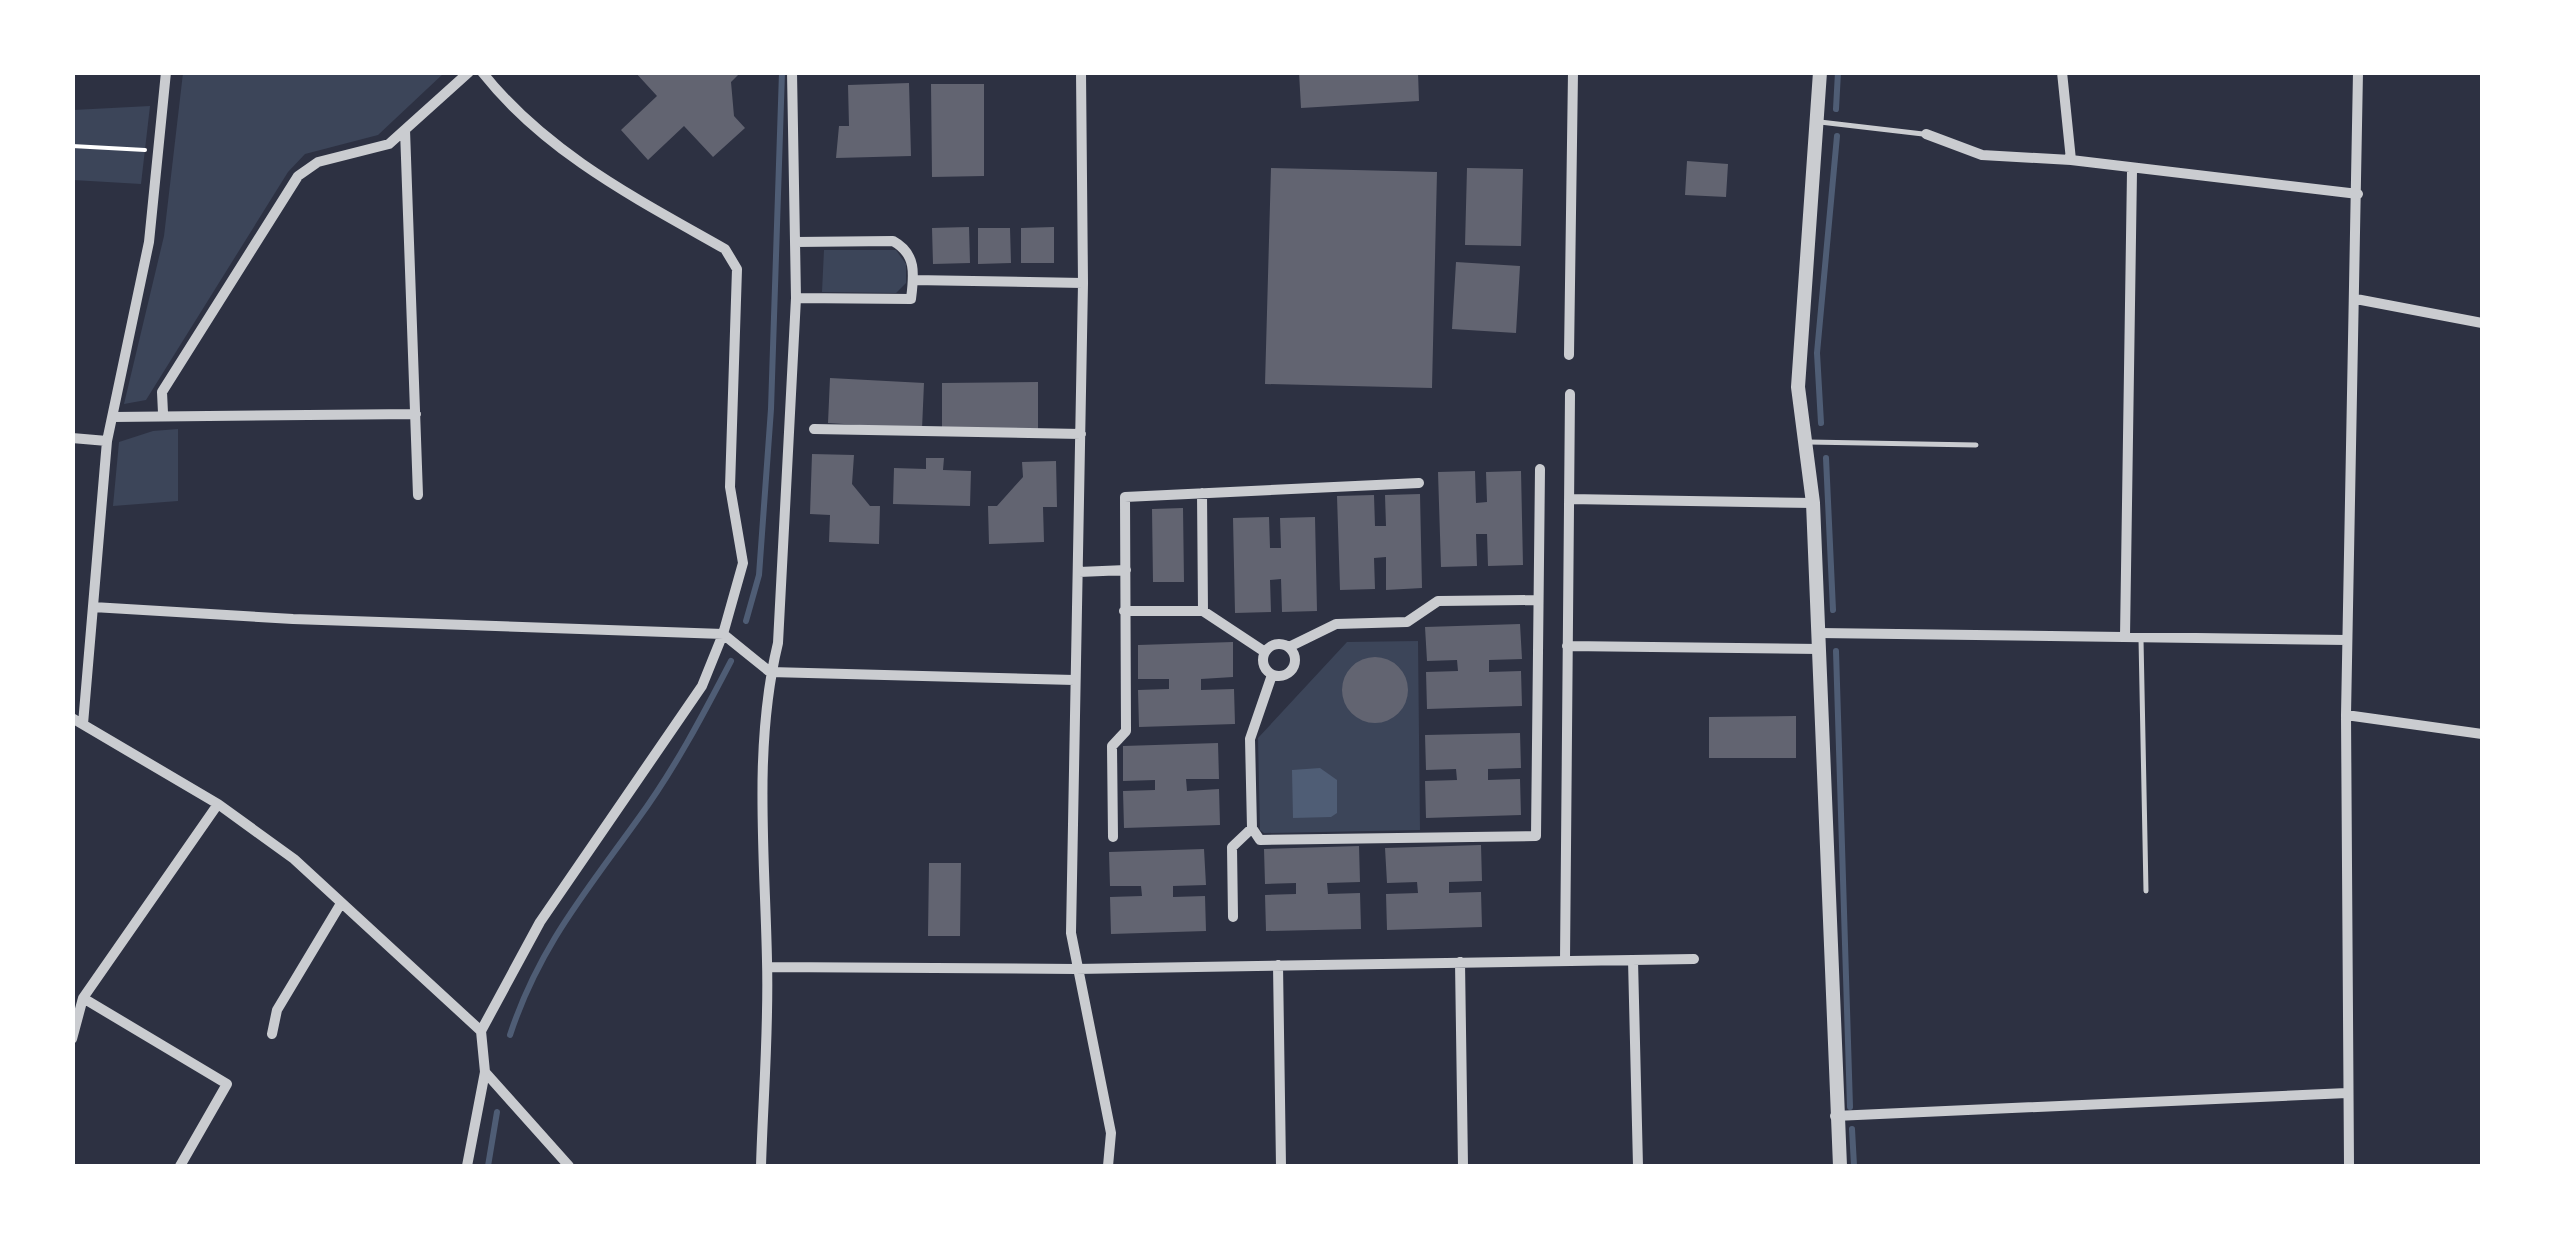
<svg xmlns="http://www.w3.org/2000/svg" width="2555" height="1239" viewBox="0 0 2555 1239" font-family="'Source Sans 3',sans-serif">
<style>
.green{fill:#3c4559}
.water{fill:#4f5d75}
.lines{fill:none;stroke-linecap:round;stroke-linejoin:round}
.stream{stroke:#4f5d75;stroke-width:6}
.building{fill:#626471}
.path{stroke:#fff;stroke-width:4}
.service{stroke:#caccd0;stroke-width:5}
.minor{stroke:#caccd0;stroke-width:10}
.tertiary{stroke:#caccd0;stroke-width:14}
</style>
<rect width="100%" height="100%" fill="#2d3142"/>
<path class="green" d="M 183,73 L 444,73 L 378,135 L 305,154 L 288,172 L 146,400 L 124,404 L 164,236 Z
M 150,106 L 141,184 L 73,180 L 73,110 Z
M 824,250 L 896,250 L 906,264 L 906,283 L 896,293 L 822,292 Z
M 178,429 L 178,501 L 113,506 L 119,442 L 153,431 Z
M 1418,641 L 1420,830 L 1264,833 L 1260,830 L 1258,738 L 1347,642 Z"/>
<path class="water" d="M 1320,768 L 1337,780 L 1337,813 L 1331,817 L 1293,818 L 1292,770 Z"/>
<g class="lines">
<path class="stream" d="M 1836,109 L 1838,72
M 1821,423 L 1817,353 L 1837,136
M 1826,458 L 1833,610
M 746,621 L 759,575 L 771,409 L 782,72
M 1836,651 L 1850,1107
M 510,1035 C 539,947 585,893 638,819 C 674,770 703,715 731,661
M 1852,1129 L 1854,1166
M 488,1166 L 497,1112"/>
</g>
<path class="building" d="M 635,72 L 741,72 L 731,82 L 734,116 L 745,128 L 713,157 L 684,126 L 648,160 L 621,130 L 657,96 Z
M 1299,72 L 1418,72 L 1419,101 L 1301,108 Z
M 909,83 L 911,156 L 836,158 L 839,126 L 849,126 L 848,85 Z
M 931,84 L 984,84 L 984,176 L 932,177 Z
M 1687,161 L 1728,164 L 1726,197 L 1685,195 Z
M 1271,168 L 1437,172 L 1432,388 L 1265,384 Z
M 1467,168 L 1523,169 L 1521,246 L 1465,245 Z
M 969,227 L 970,263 L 933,264 L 932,228 Z
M 1054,227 L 1054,263 L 1021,263 L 1021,228 Z
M 978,228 L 1010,228 L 1011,263 L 978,264 Z
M 1456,262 L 1520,266 L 1516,333 L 1452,329 Z
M 830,378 L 924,383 L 922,429 L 828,423 Z
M 1038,382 L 1038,432 L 942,432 L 942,383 Z
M 812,454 L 854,455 L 852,484 L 870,506 L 880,506 L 879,544 L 829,542 L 830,515 L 810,514 Z
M 926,458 L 944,458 L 943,470 L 971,471 L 970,506 L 893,504 L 894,468 L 926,469 Z
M 1056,461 L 1057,507 L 1043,507 L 1044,542 L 989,544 L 988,506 L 997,506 L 1023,477 L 1022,462 Z
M 1475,471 L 1476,503 L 1487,502 L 1486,472 L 1521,471 L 1523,565 L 1488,566 L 1487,534 L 1476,534 L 1477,566 L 1441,567 L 1438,472 Z
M 1420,494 L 1422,588 L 1386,590 L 1386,557 L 1374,558 L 1375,589 L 1340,590 L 1337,496 L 1374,495 L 1375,526 L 1386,526 L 1385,495 Z
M 1183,508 L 1184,582 L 1153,582 L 1152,509 Z
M 1269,517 L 1270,548 L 1281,548 L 1280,518 L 1315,517 L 1317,611 L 1282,612 L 1281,579 L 1270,580 L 1271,612 L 1235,613 L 1233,518 Z
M 1520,624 L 1522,659 L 1489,660 L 1489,672 L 1521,671 L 1522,706 L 1427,709 L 1426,672 L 1458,671 L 1457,660 L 1427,661 L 1425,627 Z
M 1233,642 L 1233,677 L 1201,679 L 1201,690 L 1234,689 L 1235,724 L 1139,727 L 1138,690 L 1169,689 L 1169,679 L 1138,679 L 1138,645 Z
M1342 690a33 33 0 1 1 66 0a33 33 0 1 1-66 0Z
M 1796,716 L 1796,758 L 1709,758 L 1709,717 Z
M 1520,733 L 1521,768 L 1488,769 L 1488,780 L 1520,779 L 1521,815 L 1426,818 L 1425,781 L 1457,780 L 1456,769 L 1426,770 L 1425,735 Z
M 1218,743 L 1219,779 L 1186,779 L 1187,791 L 1219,789 L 1220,825 L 1124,828 L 1123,791 L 1155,790 L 1155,780 L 1123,781 L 1123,746 Z
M 1481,845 L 1482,881 L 1449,882 L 1449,893 L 1481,892 L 1482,927 L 1387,930 L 1386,894 L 1418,893 L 1417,882 L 1387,883 L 1385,848 Z
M 1359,846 L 1360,882 L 1327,883 L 1328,894 L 1360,893 L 1361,929 L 1266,931 L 1265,895 L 1296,894 L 1296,883 L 1265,884 L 1264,849 Z
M 1204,849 L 1206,885 L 1173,886 L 1173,897 L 1205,896 L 1206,931 L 1111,934 L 1110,897 L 1142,896 L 1141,886 L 1110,886 L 1109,852 Z
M 929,863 L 961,863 L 960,936 L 928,936 Z"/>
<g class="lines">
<path class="path" d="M 72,146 L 145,150"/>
<path class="service" d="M 1820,122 L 1923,134
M 1808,442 L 1976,445
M 2141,639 L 2146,891"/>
<path class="minor" d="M 1081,72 L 1083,283 L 1071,933 L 1111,1133 L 1108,1166
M 2062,72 L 2071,160
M 405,130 L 418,495
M 1926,134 L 1982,155 L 2071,160 L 2358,194
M 913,280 L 1083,283
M 796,298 L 911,299 C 914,275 917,254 893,241 L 796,242
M 2356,299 L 2482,323
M 1569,355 L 1573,72
M 163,413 L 162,392 L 298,176 L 318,162 L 389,144 L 469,72
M 113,417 L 416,414
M 814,429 L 1081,434
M 72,438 L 107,441
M 1202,493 L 1203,611
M 1569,499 L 1813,503
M 1079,572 L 1126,570
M 93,607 L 293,619 L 723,634 L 770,672 L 1074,680
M 1124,611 L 1203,611 L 1265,652
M 1819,633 L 2347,640
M 2125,637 L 2132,171
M1263 660a16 16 0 1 1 32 0a16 16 0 1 1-32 0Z
M 1567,646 L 1819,649
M 1289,647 L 1336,624 L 1407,622 L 1438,601 L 1538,600
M 2346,715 L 2482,734
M 72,718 L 218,804 L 294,859 L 481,1031
M 83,724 L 107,441 L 149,242 L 166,72
M 1252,828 L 1260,840 L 1536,836 L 1540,469
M 1113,837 L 1112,746 L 1126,731 L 1125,497 L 1419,483
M 1233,917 L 1232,847 L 1252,828 L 1250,739 L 1272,675
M 1633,960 L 1638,1166
M 1565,961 L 1570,394
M 1460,962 L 1463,1166
M 1278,965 L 1281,1166
M 768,967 L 1076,969 L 1694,959
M 83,998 L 227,1084 L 180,1166
M 272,1034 L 277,1010 L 340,905
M 72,1039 L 83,998 L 218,804
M 485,1072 L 569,1166
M 1835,1116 L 2347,1093
M 467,1166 L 485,1072 L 481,1031 L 540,922 L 702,686 L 723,634 L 743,563 L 730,487 L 737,269 L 725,249 C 637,199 546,153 482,72
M 761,1166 C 763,1098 769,1029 767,961 C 765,856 753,746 778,643 L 796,298 L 792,72
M 2349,1166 L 2346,715 L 2358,72"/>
<path class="tertiary" d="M 1820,72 L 1798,387 L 1813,503 L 1840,1166"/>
</g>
<rect width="2555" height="1239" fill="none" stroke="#ffffff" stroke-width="150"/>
</svg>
